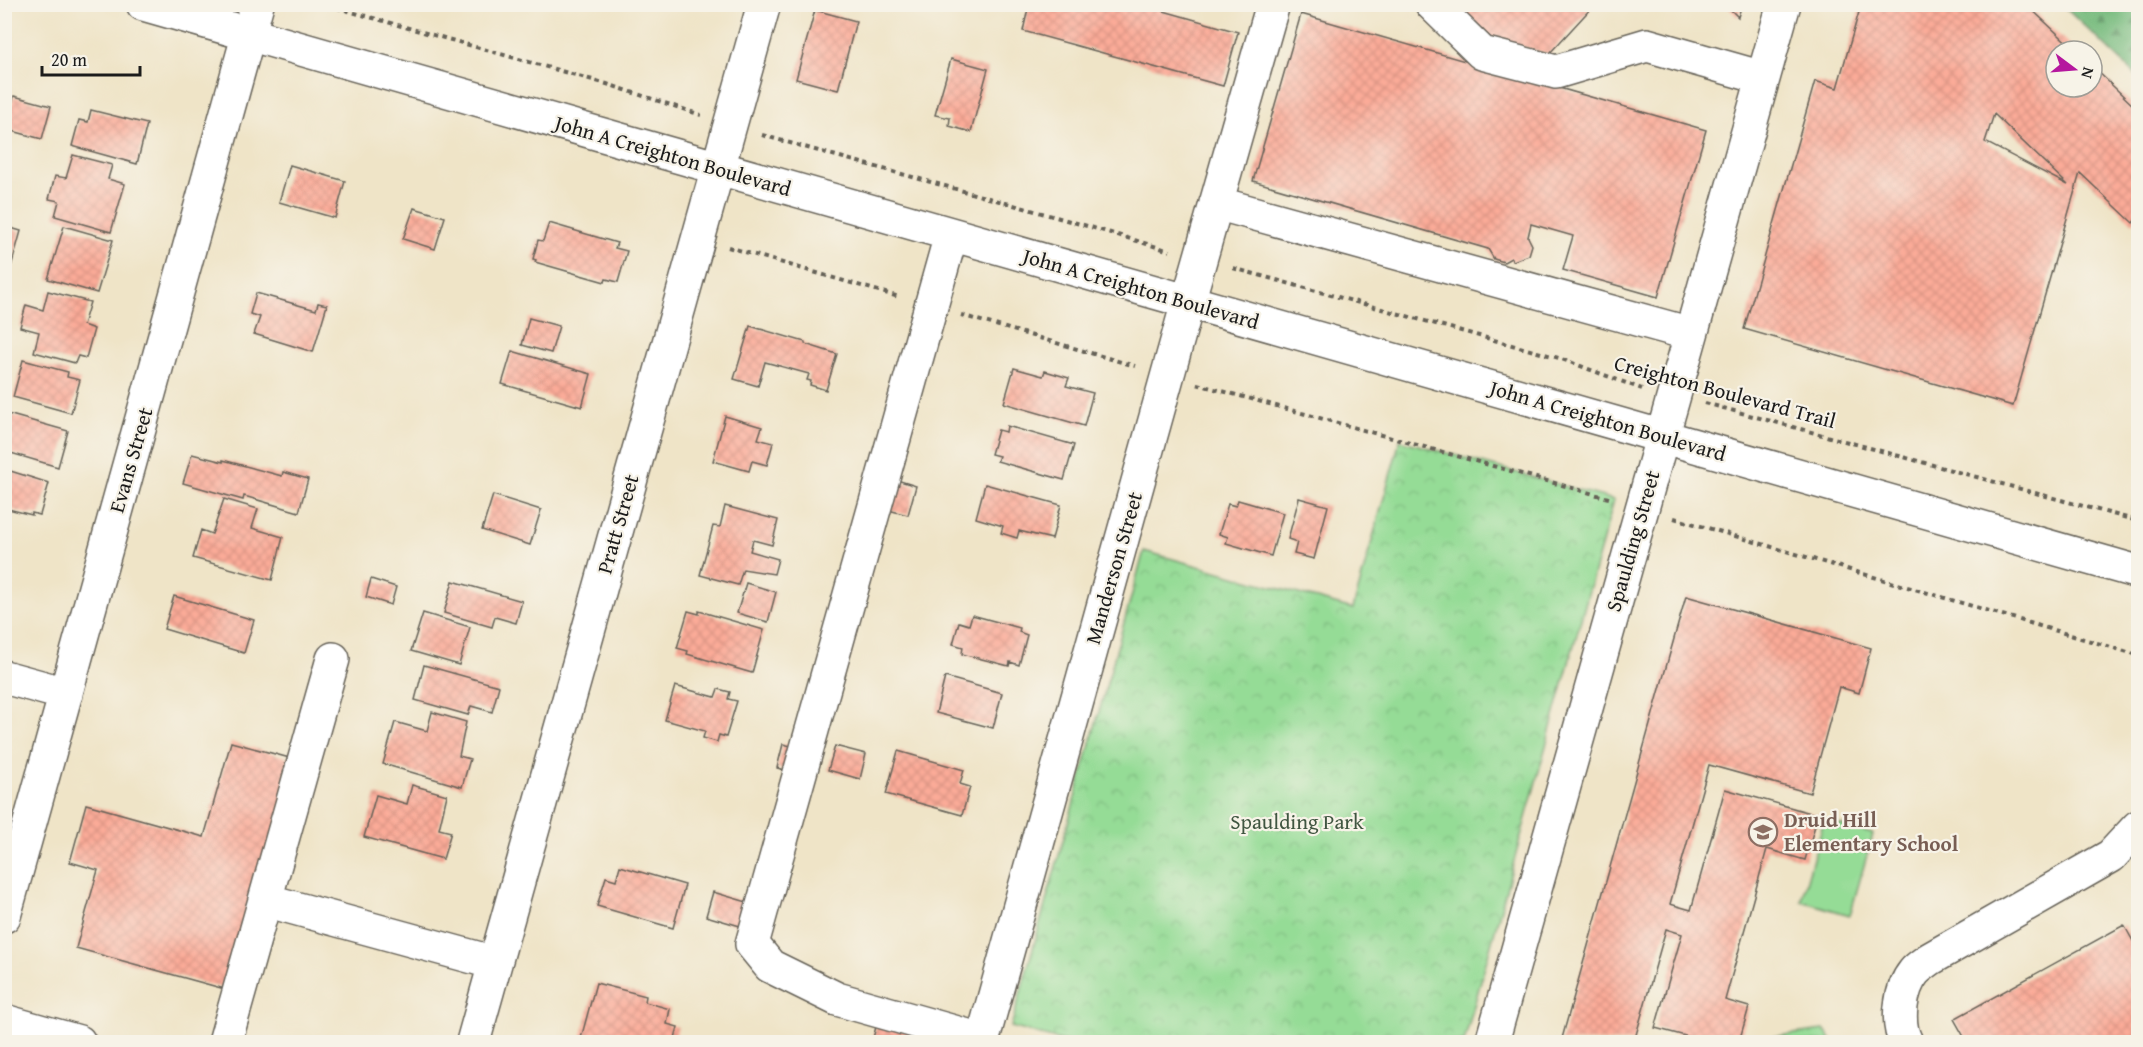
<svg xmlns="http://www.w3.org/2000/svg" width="2143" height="1047" viewBox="0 0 2143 1047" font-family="'Gentium Book Plus',serif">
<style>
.forest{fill:url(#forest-firs);stroke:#4a6c4e;stroke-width:1.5}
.park{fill:url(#park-crowns);stroke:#587c59;stroke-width:1.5}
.garden{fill:#95dc96;stroke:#587c59;stroke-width:1.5}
.building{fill:url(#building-cross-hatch);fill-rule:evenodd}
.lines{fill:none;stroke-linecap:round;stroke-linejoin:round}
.minor-casing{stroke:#666258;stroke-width:36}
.major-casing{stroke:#666258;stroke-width:36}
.path{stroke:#666258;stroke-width:4;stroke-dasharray:4.5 4.5;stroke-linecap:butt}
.minor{stroke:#fff;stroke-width:33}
.major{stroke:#fff;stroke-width:33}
.labels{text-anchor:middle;stroke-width:4.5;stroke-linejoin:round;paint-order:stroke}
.street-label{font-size:21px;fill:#1c1c1c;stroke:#f7f3e8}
.education-label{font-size:21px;font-weight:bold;fill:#785e54;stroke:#f7f3e8;text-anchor:start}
.park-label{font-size:21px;fill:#405641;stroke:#f7f3e8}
</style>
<defs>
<pattern id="forest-firs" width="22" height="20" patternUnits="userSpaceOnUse" patternTransform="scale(1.5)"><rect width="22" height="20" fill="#78bc7f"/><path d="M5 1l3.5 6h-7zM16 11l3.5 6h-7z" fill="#629867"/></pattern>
<pattern id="park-crowns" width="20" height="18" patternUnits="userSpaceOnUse" patternTransform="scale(1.5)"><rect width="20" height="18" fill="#95dc96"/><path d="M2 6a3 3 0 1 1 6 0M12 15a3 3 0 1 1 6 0" fill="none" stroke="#80bc81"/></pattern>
<pattern id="building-cross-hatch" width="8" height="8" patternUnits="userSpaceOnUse" patternTransform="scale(1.5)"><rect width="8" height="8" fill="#fbab98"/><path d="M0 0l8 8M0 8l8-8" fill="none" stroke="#d79382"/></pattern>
</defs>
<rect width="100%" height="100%" fill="#f7f3e8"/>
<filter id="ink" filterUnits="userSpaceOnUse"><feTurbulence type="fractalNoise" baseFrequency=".0167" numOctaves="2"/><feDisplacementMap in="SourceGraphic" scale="12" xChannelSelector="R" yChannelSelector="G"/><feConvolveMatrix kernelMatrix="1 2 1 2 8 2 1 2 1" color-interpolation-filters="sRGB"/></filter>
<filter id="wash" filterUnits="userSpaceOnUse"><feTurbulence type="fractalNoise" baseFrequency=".008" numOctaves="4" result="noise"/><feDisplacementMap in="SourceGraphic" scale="24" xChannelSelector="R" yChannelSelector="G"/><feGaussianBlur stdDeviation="1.35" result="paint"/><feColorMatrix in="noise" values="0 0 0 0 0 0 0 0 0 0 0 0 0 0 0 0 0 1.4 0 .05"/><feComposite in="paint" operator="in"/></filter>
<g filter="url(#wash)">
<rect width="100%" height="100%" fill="#efe4c7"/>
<path class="forest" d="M 2062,5 L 2138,5 L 2138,77 Z"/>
<path class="park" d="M 1400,440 L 1614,500 L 1464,1042 L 1067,1042 L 1011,1027 L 1144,551 L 1353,609 Z
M 1824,1030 L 1833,1042 L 1763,1042 L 1771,1037 Z"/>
<path class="garden" d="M 1824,820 L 1873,834 L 1850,915 L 1801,901 Z"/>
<g id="blocks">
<path class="building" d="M 1029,4 L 1139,4 L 1238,32 L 1223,86 L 1023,31 Z
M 1456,4 L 1595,4 L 1549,54 L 1493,40 Z
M 1725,4 L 1742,4 L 1738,17 Z
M 1861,5 L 2027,5 L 2076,51 L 2056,51 L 2056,87 L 2092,87 L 2092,66 L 2138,110 L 2138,217 L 2133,223 L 2080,173 L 2013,406 L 1744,329 L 1815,81 L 1837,88 ZM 1994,114 L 2068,185 L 1985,142 Z
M 815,10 L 856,21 L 838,90 L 796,79 Z
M 1301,14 L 1706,130 L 1658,297 L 1563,270 L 1573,236 L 1531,224 L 1528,237 L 1532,245 L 1529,255 L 1513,261 L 1511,258 L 1504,262 L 1494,259 L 1488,249 L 1253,181 Z
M 951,59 L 988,69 L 971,132 L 949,126 L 950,118 L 935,115 Z
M 14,96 L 51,106 L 42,139 L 5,129 Z
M 91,110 L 147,124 L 137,164 L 72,146 L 79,120 L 88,122 Z
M 73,155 L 112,165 L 108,179 L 125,184 L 111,232 L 55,216 L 59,201 L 49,199 L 55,176 L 66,178 Z
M 290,165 L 345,181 L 335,218 L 279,202 Z
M 414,208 L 445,217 L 435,249 L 403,239 Z
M 549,223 L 617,243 L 615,248 L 627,251 L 618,282 L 606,279 L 605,282 L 535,262 L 536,260 L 533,259 L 538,240 L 543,241 Z
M 4,226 L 21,231 L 9,274 L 4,273 Z
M 64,226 L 113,240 L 97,293 L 48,279 Z
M 48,291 L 90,302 L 83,325 L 94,329 L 86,358 L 78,356 L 75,363 L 34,352 L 39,332 L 20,327 L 26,305 L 43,310 Z
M 256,293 L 316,310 L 318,303 L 327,305 L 313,352 L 254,334 L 260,317 L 250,314 Z
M 529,318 L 559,326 L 551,353 L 522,345 Z
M 750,326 L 805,342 L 805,344 L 837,354 L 826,390 L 810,385 L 811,381 L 807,380 L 809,374 L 765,362 L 758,386 L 734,379 Z
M 512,351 L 591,374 L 582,407 L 502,384 Z
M 23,360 L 68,372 L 67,377 L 80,380 L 71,413 L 13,397 Z
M 1014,368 L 1043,376 L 1045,371 L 1069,378 L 1066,386 L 1093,393 L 1084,426 L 1004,403 Z
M 4,413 L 68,431 L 58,467 L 4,451 Z
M 725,416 L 762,427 L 758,439 L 773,443 L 767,465 L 752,461 L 749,471 L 713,461 Z
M 1007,426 L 1074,445 L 1064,480 L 997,461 L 999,456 L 991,454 L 998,430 L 1006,432 Z
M 192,454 L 223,462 L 223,460 L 282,476 L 283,472 L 308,479 L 299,512 L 244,496 L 243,500 L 183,483 Z
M 4,469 L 49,483 L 40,515 L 32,513 L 32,515 L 4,508 Z
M 897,480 L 916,486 L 908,515 L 888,510 Z
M 985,484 L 1061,505 L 1052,539 L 1019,531 L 1017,538 L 1001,533 L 1003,526 L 976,518 Z
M 493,495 L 541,510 L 530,545 L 482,530 Z
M 1299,498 L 1328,506 L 1314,559 L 1294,554 L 1297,542 L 1288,539 Z
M 224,499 L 258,509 L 252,528 L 283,537 L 272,580 L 193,558 L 201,530 L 212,534 Z
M 1238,500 L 1283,513 L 1271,556 L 1226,543 L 1228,537 L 1219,534 L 1228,504 L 1236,506 Z
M 725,506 L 778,520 L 772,545 L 753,540 L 750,551 L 778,559 L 774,574 L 743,569 L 738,585 L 700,575 L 713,526 L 720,527 Z
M 371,579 L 396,587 L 391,605 L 366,597 Z
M 453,581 L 522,601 L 516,623 L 495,617 L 492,627 L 444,613 Z
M 746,583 L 776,592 L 768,622 L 737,613 Z
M 174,596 L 254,620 L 244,653 L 164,629 Z
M 1686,596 L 1871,648 L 1859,693 L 1839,687 L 1810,793 L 1709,765 L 1670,904 L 1691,910 L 1725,789 L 1818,815 L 1805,860 L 1767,849 L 1725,1000 L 1749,1007 L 1739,1042 L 1708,1042 L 1655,1028 L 1682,934 L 1666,929 L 1634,1042 L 1561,1042 Z
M 688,611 L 699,614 L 699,611 L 764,630 L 752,673 L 687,654 L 688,651 L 677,648 Z
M 423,613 L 470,627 L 459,665 L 411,651 Z
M 972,615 L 1020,628 L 1019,632 L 1027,635 L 1019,665 L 1010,662 L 1009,666 L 962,654 L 963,647 L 953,644 L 959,622 L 969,625 Z
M 424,665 L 499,686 L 492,712 L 471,706 L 468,715 L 415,700 Z
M 945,677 L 1002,693 L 993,728 L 936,713 Z
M 675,686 L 715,697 L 718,689 L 730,692 L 728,699 L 737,701 L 726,737 L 719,735 L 717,742 L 703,738 L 705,731 L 665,720 Z
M 432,712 L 466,722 L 459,756 L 470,759 L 462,787 L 383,764 L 395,722 L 427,731 Z
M 231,742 L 297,760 L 232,991 L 76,948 L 98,870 L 70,862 L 86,804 L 204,837 Z
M 783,744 L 799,748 L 792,772 L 777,768 Z
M 835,746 L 866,754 L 860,779 L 828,770 Z
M 898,751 L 964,770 L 960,784 L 970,787 L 962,815 L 886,794 Z
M 412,785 L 447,795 L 439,829 L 451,832 L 443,859 L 364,837 L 376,795 L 407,804 Z
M 620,866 L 685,885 L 673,928 L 597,906 L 606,877 L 616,880 Z
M 713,892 L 747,902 L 740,926 L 706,916 Z
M 2124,925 L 2138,950 L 2138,1042 L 1967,1042 L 1954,1019 Z
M 596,983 L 646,996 L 645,1002 L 670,1009 L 667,1024 L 678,1027 L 674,1042 L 580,1042 Z
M 877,1023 L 926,1037 L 924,1042 L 872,1042 Z"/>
</g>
</g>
<g filter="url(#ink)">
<use href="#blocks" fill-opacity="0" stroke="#666258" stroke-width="1.5"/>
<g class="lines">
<g class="minor-casing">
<path id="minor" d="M 143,4 L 2138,572
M 1432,4 L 1482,53 L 1556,72 L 1647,45 L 1763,78
M 1216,203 L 1691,334
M 951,235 L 752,944 L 770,966 L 837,999 L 982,1040
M 4,677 L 66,694
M 265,900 L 495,963
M 4,916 L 257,4
M 225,1042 L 333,659
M 473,1042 L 764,4
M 982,1042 L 1188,302 L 1273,4
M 1492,1042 L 1784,4
M 1906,1042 C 1896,1023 1900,989 1914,972 C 1918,967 1925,963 1930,959 L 2111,856 L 2138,827"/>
</g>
<g class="major-casing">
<path id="major" d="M 4,1021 L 79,1042"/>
</g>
<path class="path" d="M 319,4 L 327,5 L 607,84 L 701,115
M 762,135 C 898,174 1035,209 1170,251
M 728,247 L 899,297
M 1233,268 L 1559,358 L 1642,389
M 961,315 L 1135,366
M 1197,384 L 1612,499
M 1705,403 L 2138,521
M 1674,518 L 2138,655"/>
<use href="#minor" class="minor"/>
<use href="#major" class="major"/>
</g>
</g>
<defs>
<g id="school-ring" transform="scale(1.5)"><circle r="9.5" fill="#f7f3e8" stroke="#8d6e63" stroke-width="1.5"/><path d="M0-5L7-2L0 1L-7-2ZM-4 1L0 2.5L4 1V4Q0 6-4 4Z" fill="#8d6e63"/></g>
</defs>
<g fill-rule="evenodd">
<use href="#school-ring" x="1763" y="832"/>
</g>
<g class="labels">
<g class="street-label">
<text transform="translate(673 156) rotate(16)" y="7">John A Creighton Boulevard</text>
<text transform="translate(1141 289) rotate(16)" y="7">John A Creighton Boulevard</text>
<text transform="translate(1725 392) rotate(15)" y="7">Creighton Boulevard Trail</text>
<text transform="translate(1608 421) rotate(16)" y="7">John A Creighton Boulevard</text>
<text transform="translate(131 460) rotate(-74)" y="7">Evans Street</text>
<text transform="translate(618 524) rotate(-74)" y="7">Pratt Street</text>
<text transform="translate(1633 541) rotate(-74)" y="7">Spaulding Street</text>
<text transform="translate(1114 568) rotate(-74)" y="7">Manderson Street</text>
</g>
<g class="education-label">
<text x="1784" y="827">Druid Hill<tspan x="1784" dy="24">Elementary School</tspan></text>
</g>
<g class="park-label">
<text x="1297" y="829">Spaulding Park</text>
</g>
</g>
<rect width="2143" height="1047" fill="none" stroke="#f7f3e8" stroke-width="24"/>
<g transform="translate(2074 69) rotate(106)"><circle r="28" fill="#f7f3e8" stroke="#9f9d96" stroke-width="1.5"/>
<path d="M0-4.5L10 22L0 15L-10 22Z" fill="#b5179e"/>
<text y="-9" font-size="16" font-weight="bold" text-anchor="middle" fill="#1c1c1c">N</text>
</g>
<path d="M42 66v9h98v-9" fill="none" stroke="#1c1c1c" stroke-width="3"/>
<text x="51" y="66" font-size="18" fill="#1c1c1c" stroke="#f7f3e8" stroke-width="4.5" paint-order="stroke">20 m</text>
</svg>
